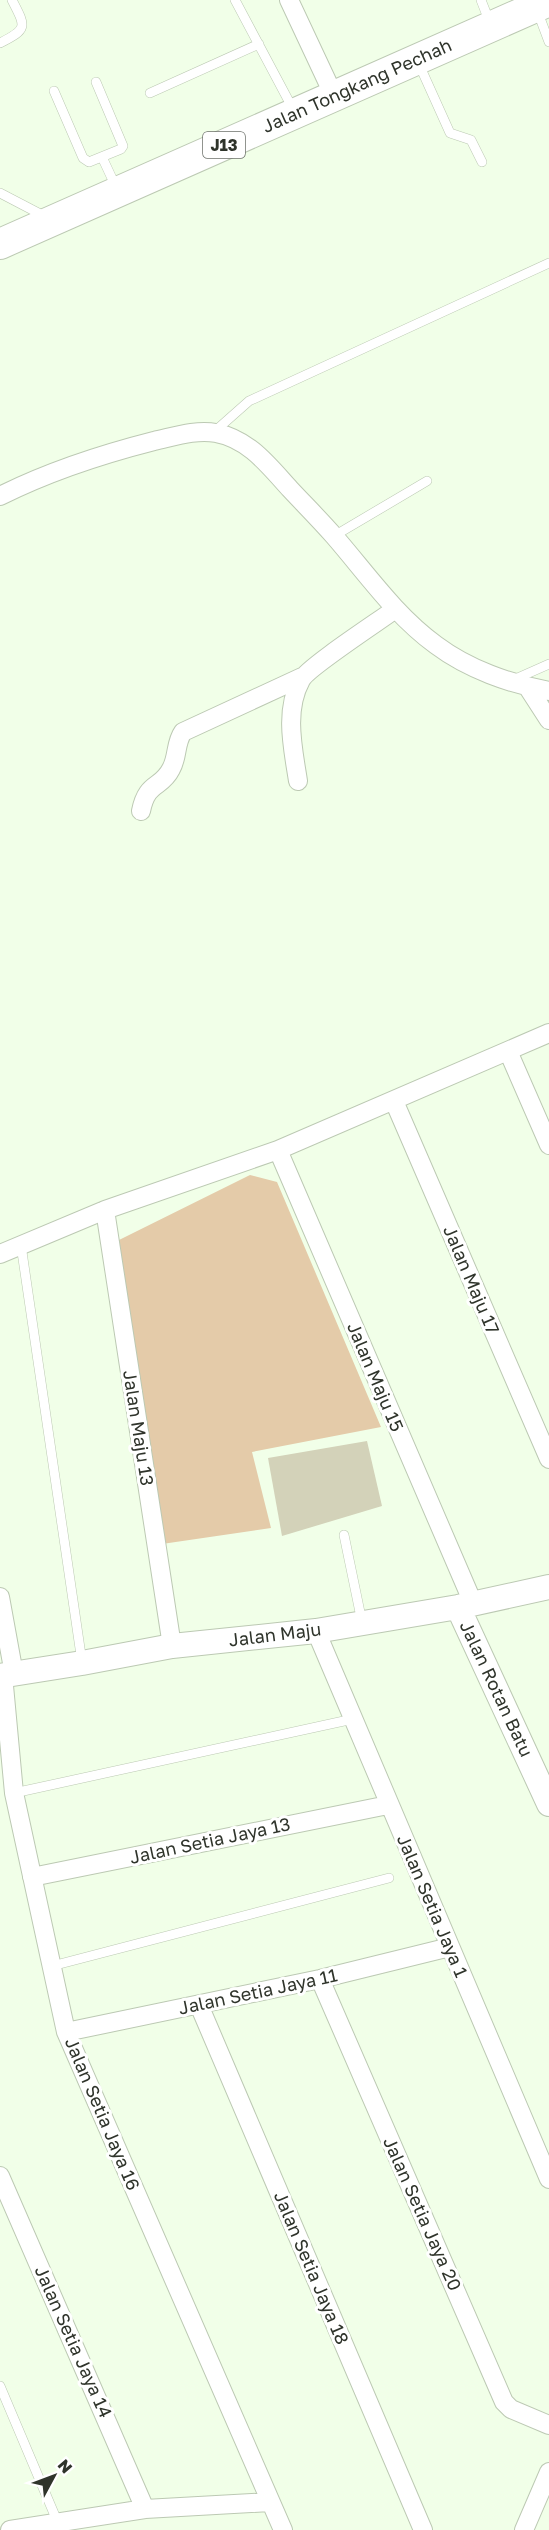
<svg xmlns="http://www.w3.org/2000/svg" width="549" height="2530" viewBox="0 0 549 2530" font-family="'Golos Text',sans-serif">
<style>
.green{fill:#e4cba9}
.building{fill:#d3d2b9}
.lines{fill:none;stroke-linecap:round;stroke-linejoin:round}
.service-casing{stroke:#bcc9b3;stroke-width:10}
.minor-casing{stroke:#bcc9b3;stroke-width:20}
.tertiary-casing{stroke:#bcc9b3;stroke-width:26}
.primary-casing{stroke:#bcc9b3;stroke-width:32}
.service{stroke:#fff;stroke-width:9}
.minor{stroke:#fff;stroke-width:18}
.tertiary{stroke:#fff;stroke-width:24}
.primary{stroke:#fff;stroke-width:30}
.labels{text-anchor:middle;stroke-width:6;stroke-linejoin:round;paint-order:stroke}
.shield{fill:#fff;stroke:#6d716b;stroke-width:1.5}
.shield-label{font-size:16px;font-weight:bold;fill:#2f342b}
.street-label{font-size:18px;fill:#2f342b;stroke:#fff}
</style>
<rect width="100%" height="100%" fill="#f1ffe8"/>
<path class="green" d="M 250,1175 L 277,1182 L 381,1427 L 252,1452 L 271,1528 L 162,1544 L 117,1241 Z"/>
<path class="building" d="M 367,1441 L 382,1506 L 282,1536 L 268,1458 Z"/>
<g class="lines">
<g class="service-casing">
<path id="service" d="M 235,0 L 293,109
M 481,0 L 490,23
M 537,10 L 549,42
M 0,43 C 28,29 26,27 12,0
M 418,62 L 450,133 L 471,140 L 482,162
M 54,91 L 83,158 L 89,162 L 121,149 L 123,146 L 96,82
M 150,93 L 259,44
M 102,157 L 116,187
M 0,193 L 46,217
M 214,432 L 249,401 L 549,263
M 334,536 L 427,481
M 513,680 L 549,664
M 21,1245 L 82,1662
M 344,1535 L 362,1622
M 14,1793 L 353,1719
M 52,1966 L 389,1878
M 0,2386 L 58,2523"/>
</g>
<g class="minor-casing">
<path id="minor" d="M 289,0 L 334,96
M 0,496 C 50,471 99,455 154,441 C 173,437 196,429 216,433 C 249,439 269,466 290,489 C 305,505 320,520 334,536 C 367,574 395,615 436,645 C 468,669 510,684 549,691
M 527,686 L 549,720
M 298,781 C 293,748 284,711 301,680 C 307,668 379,621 394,610
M 141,811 C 147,781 161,789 171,769 C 178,757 175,743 183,732 L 302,677
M 508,1051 L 549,1145
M 394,1101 L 549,1459
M 278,1150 L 473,1603
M 105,1210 L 172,1646
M 0,1254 L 105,1210 L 278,1150 L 549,1033
M 0,1597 L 14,1674
M 316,1631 L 549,2179
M 3,1675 L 14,1793 L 66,2032 L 283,2530
M 32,1877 L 388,1805
M 320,1979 L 504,2402 L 511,2409 L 549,2425
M 199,2005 L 423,2530
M 66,2032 L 320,1979 L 450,1947
M 0,2176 L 145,2509
M 10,2530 L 145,2509 L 270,2502
M 524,2530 L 549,2472"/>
</g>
<g class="tertiary-casing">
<path id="tertiary" d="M 458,1607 L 549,1804
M 0,1676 L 82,1663 L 172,1646 L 316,1631 L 458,1607 L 549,1587"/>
</g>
<g class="primary-casing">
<path id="primary" d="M 0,244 L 549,1"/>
</g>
<use href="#service" class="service"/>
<use href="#minor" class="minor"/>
<use href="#tertiary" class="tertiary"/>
<use href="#primary" class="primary"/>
</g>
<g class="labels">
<rect class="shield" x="203" y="132" width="42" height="26" rx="4.5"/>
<g class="shield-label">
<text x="224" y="151">J13</text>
</g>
<g class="street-label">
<text transform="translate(357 86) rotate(-24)" y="6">Jalan Tongkang Pechah</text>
<text transform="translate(471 1280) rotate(67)" y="6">Jalan Maju 17</text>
<text transform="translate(375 1377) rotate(67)" y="6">Jalan Maju 15</text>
<text transform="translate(138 1428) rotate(81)" y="6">Jalan Maju 13</text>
<text transform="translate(275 1635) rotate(-7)" y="6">Jalan Maju</text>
<text transform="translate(496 1689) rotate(65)" y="6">Jalan Rotan Batu</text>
<text transform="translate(210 1841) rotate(-12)" y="6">Jalan Setia Jaya 13</text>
<text transform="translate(432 1906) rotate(67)" y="6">Jalan Setia Jaya 1</text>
<text transform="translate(258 1992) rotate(-12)" y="6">Jalan Setia Jaya 11</text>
<text transform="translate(102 2114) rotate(67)" y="6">Jalan Setia Jaya 16</text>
<text transform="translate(422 2214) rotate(66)" y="6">Jalan Setia Jaya 20</text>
<text transform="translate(311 2268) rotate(67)" y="6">Jalan Setia Jaya 18</text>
<text transform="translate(73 2342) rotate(66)" y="6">Jalan Setia Jaya 14</text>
</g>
</g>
<g transform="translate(54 2476) rotate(49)" stroke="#ffffff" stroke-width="4.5" paint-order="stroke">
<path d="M0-4.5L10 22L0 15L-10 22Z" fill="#2f342b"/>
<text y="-9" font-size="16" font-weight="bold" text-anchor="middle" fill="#2f342b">N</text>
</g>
</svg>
